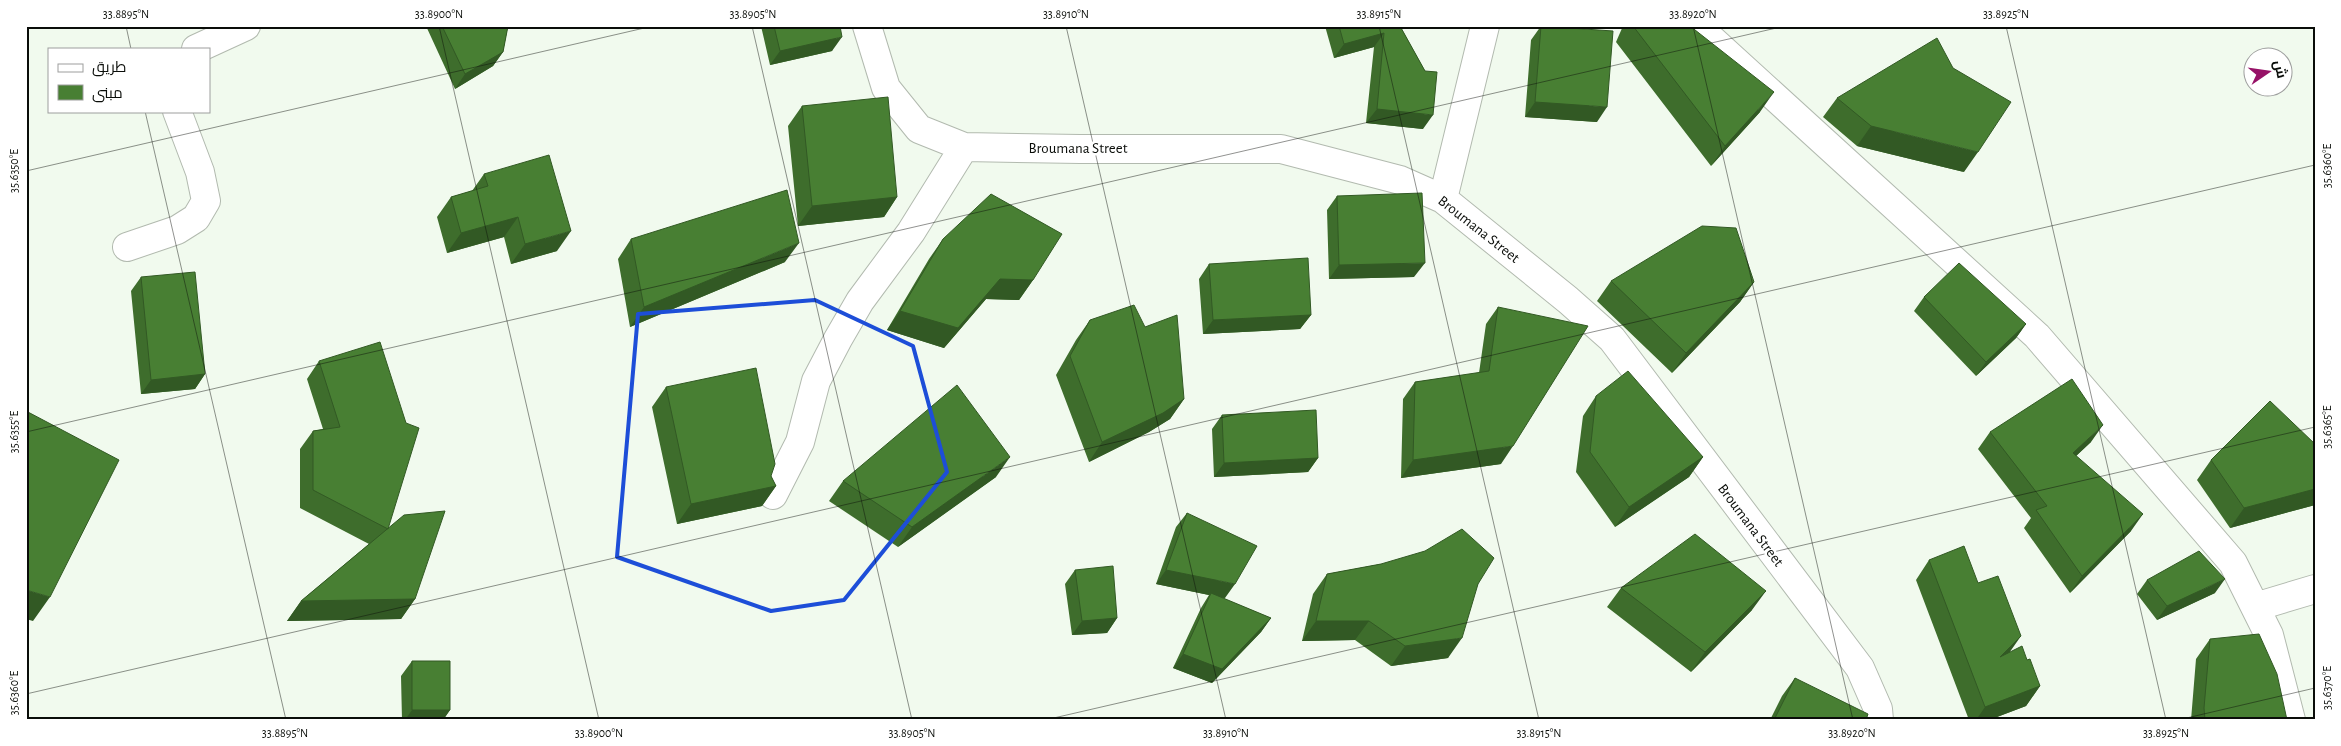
<svg xmlns="http://www.w3.org/2000/svg" width="2341" height="746" viewBox="0 0 2341 746" font-family="'Alegreya Sans',Cairo,sans-serif">
<style>
.lines{fill:none;stroke-linecap:round;stroke-linejoin:round}
.minor-casing{stroke:#b2baaf;stroke-width:30}
.minor{stroke:#fff;stroke-width:28}
.wall{fill:#3e6d2c}
.shaded-wall{fill:#325924}
.building{fill:#487f33;stroke:#325924}
.marked{fill:none;stroke:#1d4ed8;stroke-width:4;stroke-linejoin:round}
.ticks{fill:none;stroke:#0a0d09;stroke-width:1;stroke-opacity:0.45}
.labels{text-anchor:middle;stroke-width:5;stroke-linejoin:round;paint-order:stroke}
.street-label{font-size:15px;fill:#0a0d09;stroke:#fff}
.neatline{fill:none;stroke:#0a0d09;stroke-width:2}
.ticks-label{font-size:12px;text-anchor:middle;fill:#0a0d09}
</style>
<rect width="100%" height="100%" fill="#f1faee"/>
<g class="lines">
<g class="minor-casing">
<path id="minor" d="M 867,26 L 886,88 L 919,129 L 964,147 L 1080,149 L 1281,149 L 1400,180 L 1443,199 L 1568,300 L 1612,339 L 1860,668 L 1878,709 L 1879,720
M 1697,26 L 2037,336 L 2233,563 L 2269,635 L 2291,720
M 196,49 L 246,26
M 1443,199 L 1485,26
M 127,247 L 177,230 L 196,218 L 206,201 L 200,172 L 177,111
M 773,495 L 800,442 L 816,381 L 838,339 L 860,301 L 911,232 L 964,147
M 2255,607 L 2315,589"/>
</g>
<use href="#minor" class="minor"/>
</g>
<path class="wall" d="M 426,26 L 508,26 L 503,52 L 493,66 L 455,89 Z
M 761,26 L 840,26 L 832,51 L 770,65 Z
M 1325,26 L 1400,26 L 1425,71 L 1423,129 L 1366,123 L 1374,47 L 1334,58 Z
M 1541,26 L 1552,26 L 1597,122 L 1525,117 L 1531,40 Z
M 1623,26 L 1690,26 L 1760,112 L 1711,166 L 1616,42 Z
M 1837,98 L 1964,172 L 1857,146 L 1823,117 Z
M 802,106 L 897,197 L 884,217 L 798,226 L 788,126 Z
M 484,174 L 557,251 L 511,264 L 504,237 L 447,253 L 437,217 L 451,197 L 472,191 Z
M 1337,196 L 1414,277 L 1329,279 L 1327,210 Z
M 631,239 L 785,262 L 630,327 L 618,259 Z
M 943,239 L 1033,280 L 1019,300 L 986,299 L 944,348 L 887,330 L 929,259 Z
M 1209,264 L 1311,315 L 1300,329 L 1203,334 L 1199,279 Z
M 141,277 L 205,374 L 195,389 L 141,394 L 131,291 Z
M 1611,281 L 1754,282 L 1740,302 L 1672,373 L 1597,301 Z
M 1924,297 L 2026,324 L 2016,338 L 1976,376 L 1914,311 Z
M 1498,307 L 1501,464 L 1401,478 L 1403,399 L 1415,382 L 1479,373 L 1486,324 Z
M 1090,320 L 1184,399 L 1170,419 L 1149,432 L 1089,462 L 1056,375 L 1076,340 Z
M 319,361 L 388,528 L 415,599 L 401,619 L 287,621 L 301,601 L 369,544 L 300,508 L 300,449 L 313,431 L 323,429 L 307,379 Z
M 666,387 L 771,476 L 776,486 L 762,506 L 677,524 L 652,407 Z
M 1596,396 L 1703,457 L 1689,477 L 1615,527 L 1576,472 L 1583,416 Z
M 1222,415 L 1318,458 L 1308,472 L 1214,477 L 1212,429 Z
M 1990,432 L 2091,442 L 2076,456 L 2131,531 L 2070,593 L 2024,528 L 2031,518 L 1978,449 Z
M 2315,444 L 2315,505 L 2230,528 L 2197,480 L 2211,460 Z
M 996,477 L 898,547 L 829,501 L 843,481 Z
M 1187,513 L 1225,598 L 1222,598 L 1271,618 L 1261,632 L 1212,683 L 1173,668 L 1201,608 L 1209,595 L 1156,584 L 1176,527 Z
M 1929,560 L 1978,583 L 2010,652 L 2027,660 L 2040,686 L 2026,706 L 1989,720 L 1969,720 L 1916,580 Z
M 1381,564 L 1478,584 L 1448,658 L 1391,666 L 1355,640 L 1302,641 L 1313,594 L 1327,574 Z
M 1075,570 L 1117,618 L 1107,633 L 1072,635 L 1065,584 Z
M 2147,580 L 2215,593 L 2157,620 L 2137,594 Z
M 1621,588 L 1752,610 L 1691,672 L 1607,607 Z
M 2210,639 L 2287,720 L 2191,720 L 2196,659 Z
M 412,661 L 450,710 L 443,720 L 402,720 L 401,676 Z
M 1795,678 L 1866,720 L 1770,720 L 1782,696 Z"/>
<path class="shaded-wall" d="M 1384,33 L 1374,47 L 1334,58 L 1344,44 Z
M 842,37 L 832,51 L 770,65 L 780,51 Z
M 503,52 L 493,66 L 455,89 L 465,74 Z
M 1774,92 L 1760,112 L 1711,166 L 1725,146 Z
M 1535,102 L 1607,107 L 1597,122 L 1525,117 Z
M 1377,109 L 1433,115 L 1423,129 L 1366,123 Z
M 1871,126 L 1978,152 L 1964,172 L 1857,146 Z
M 897,197 L 884,217 L 798,226 L 812,206 Z
M 518,217 L 504,237 L 447,253 L 461,233 Z
M 571,231 L 557,251 L 511,264 L 525,244 Z
M 799,243 L 785,262 L 630,327 L 644,307 Z
M 1425,263 L 1414,277 L 1329,279 L 1339,265 Z
M 1000,279 L 1033,280 L 1019,300 L 986,299 L 944,348 L 887,330 L 900,311 Z
M 1754,282 L 1740,302 L 1672,373 L 1686,353 Z
M 1311,315 L 1300,329 L 1203,334 L 1213,320 Z
M 2026,324 L 2016,338 L 1976,376 L 1986,362 Z
M 205,374 L 195,389 L 141,394 L 151,380 Z
M 1184,399 L 1170,419 L 1149,432 L 1089,462 L 1102,442 Z
M 2103,425 L 2091,442 L 2061,470 L 2073,453 Z
M 1513,446 L 1501,464 L 1401,478 L 1413,460 Z
M 1010,457 L 996,477 L 898,547 L 912,527 Z
M 1703,457 L 1689,477 L 1615,527 L 1629,507 Z
M 1318,458 L 1308,472 L 1214,477 L 1224,463 Z
M 776,486 L 762,506 L 677,524 L 691,504 Z
M 2315,489 L 2315,505 L 2230,528 L 2244,508 Z
M 2143,514 L 2131,531 L 2070,593 L 2082,576 Z
M 1166,570 L 1235,584 L 1225,598 L 1210,595 L 1211,593 L 1209,595 L 1156,584 Z
M 2225,579 L 2215,593 L 2157,620 L 2167,606 Z
M 26,590 L 50,597 L 33,621 L 26,619 Z
M 1766,591 L 1752,610 L 1691,672 L 1705,652 Z
M 415,599 L 401,619 L 287,621 L 301,601 Z
M 1117,618 L 1107,633 L 1072,635 L 1082,621 Z
M 1271,618 L 1261,632 L 1212,683 L 1173,668 L 1183,654 Z
M 1316,621 L 1369,621 L 1355,640 L 1302,641 Z
M 2021,636 L 2007,656 L 2000,657 Z
M 1462,638 L 1448,658 L 1391,666 L 1405,646 Z
M 2040,686 L 2026,706 L 1989,720 L 1976,720 L 1985,707 Z
M 412,710 L 450,710 L 443,720 L 405,720 Z"/>
<path class="building" d="M 442,26 L 508,26 L 503,52 L 465,74 Z
M 774,26 L 840,26 L 842,37 L 780,51 Z
M 1339,26 L 1400,26 L 1425,71 L 1437,72 L 1433,115 L 1377,109 L 1384,33 L 1344,44 Z
M 1541,26 L 1613,31 L 1607,107 L 1535,102 Z
M 1633,26 L 1690,26 L 1774,92 L 1725,146 Z
M 1937,38 L 1953,68 L 2011,102 L 1978,152 L 1871,126 L 1837,98 Z
M 888,97 L 897,197 L 812,206 L 802,106 Z
M 549,155 L 571,231 L 525,244 L 518,217 L 461,233 L 451,197 L 488,186 L 484,174 Z
M 787,190 L 799,243 L 644,307 L 631,239 Z
M 1422,193 L 1425,263 L 1339,265 L 1337,196 Z
M 991,194 L 1062,234 L 1033,280 L 1000,279 L 958,328 L 900,311 L 943,239 Z
M 1702,226 L 1736,228 L 1754,282 L 1686,353 L 1611,281 Z
M 1308,258 L 1311,315 L 1213,320 L 1209,264 Z
M 1959,263 L 2026,324 L 1986,362 L 1924,297 Z
M 195,272 L 205,374 L 151,380 L 141,277 Z
M 1134,305 L 1145,327 L 1177,315 L 1184,399 L 1163,413 L 1102,442 L 1070,356 L 1090,320 Z
M 1498,307 L 1588,326 L 1513,446 L 1413,460 L 1415,382 L 1489,371 Z
M 380,342 L 406,423 L 419,428 L 388,529 L 313,490 L 313,431 L 340,427 L 319,361 Z
M 756,368 L 775,464 L 771,476 L 776,486 L 691,504 L 666,387 Z
M 1628,371 L 1703,457 L 1629,507 L 1590,452 L 1596,396 Z
M 2072,379 L 2103,425 L 2073,453 L 2143,514 L 2082,576 L 2036,510 L 2047,506 L 1990,432 Z
M 957,385 L 1010,457 L 912,527 L 843,481 Z
M 2270,401 L 2315,444 L 2315,489 L 2244,508 L 2211,460 Z
M 1316,410 L 1318,458 L 1224,463 L 1222,415 Z
M 26,411 L 119,460 L 50,597 L 26,590 Z
M 445,511 L 415,599 L 301,601 L 404,515 Z
M 1187,513 L 1257,546 L 1235,584 L 1166,570 Z
M 1462,529 L 1494,558 L 1478,584 L 1462,638 L 1405,646 L 1369,621 L 1316,621 L 1327,574 L 1381,564 L 1425,551 Z
M 1695,534 L 1766,591 L 1705,652 L 1621,588 Z
M 1964,546 L 1978,583 L 1998,576 L 2021,636 L 2000,657 L 2022,646 L 2027,660 L 2030,659 L 2040,686 L 1985,707 L 1929,560 Z
M 2199,551 L 2225,579 L 2167,606 L 2147,580 Z
M 1113,566 L 1117,618 L 1082,621 L 1075,570 Z
M 1211,593 L 1271,618 L 1222,669 L 1183,654 Z
M 2259,634 L 2277,674 L 2287,720 L 2205,720 L 2204,708 L 2210,639 Z
M 412,661 L 450,661 L 450,710 L 412,710 Z
M 1795,678 L 1868,714 L 1866,720 L 1774,720 Z"/>
<path class="marked" d="M 815,300 L 913,346 L 947,472 L 844,600 L 771,611 L 617,557 L 638,314 Z"/>
<path class="ticks" d="M 126,26 L 131,49M 439,26 L 599,720M 752,26 L 912,720M 1066,26 L 1226,720M 1379,26 L 1539,720M 1693,26 L 1853,720M 2006,26 L 2166,720M 145,111 L 286,720M 26,171 L 653,26M 26,432 L 1785,26M 26,694 L 2315,165M 1045,720 L 2315,427M 2178,720 L 2315,688"/>
<g class="labels">
<g class="street-label">
<text x="1078" y="153">Broumana Street</text>
<text transform="translate(1479 229) rotate(38)" y="5">Broumana Street</text>
<text transform="translate(1751 525) rotate(53)" y="5">Broumana Street</text>
</g>
</g>
<rect width="2341" height="746" fill="none" stroke="#ffffff" stroke-width="55"/>
<rect x="48" y="48" width="162" height="65" fill="#ffffff" stroke="#9d9e9d"/>
<rect x="58" y="64" width="25" height="8" fill="#ffffff" stroke="#9d9e9d"/>
<text x="92" y="72" font-size="15" fill="#0a0d09">طريق</text>
<rect x="58" y="85" width="25" height="15" fill="#487f33" stroke="#9d9e9d"/>
<text x="92" y="98" font-size="15" fill="#0a0d09">مبنى</text>
<g transform="translate(2268 72) rotate(77)"><circle r="24" fill="#ffffff" stroke="#9d9e9d"/>
<path d="M0-4L9 19L0 12L-9 19Z" fill="#961167"/>
<text y="-8" font-size="14" font-weight="bold" text-anchor="middle" fill="#0a0d09">ش</text>
</g>
<rect x="28" y="28" width="2286" height="690" class="neatline"/>
<g class="ticks-label">
<text x="126" y="18">33.8895°N</text>
<text x="439" y="18">33.8900°N</text>
<text x="753" y="18">33.8905°N</text>
<text x="1066" y="18">33.8910°N</text>
<text x="1379" y="18">33.8915°N</text>
<text x="1693" y="18">33.8920°N</text>
<text x="2006" y="18">33.8925°N</text>
<text transform="translate(2327 166) rotate(-90)" y="4">35.6360°E</text>
<text transform="translate(14 171) rotate(-90)" y="4">35.6350°E</text>
<text transform="translate(2327 427) rotate(-90)" y="4">35.6365°E</text>
<text transform="translate(14 432) rotate(-90)" y="4">35.6355°E</text>
<text transform="translate(2327 688) rotate(-90)" y="4">35.6370°E</text>
<text transform="translate(14 693) rotate(-90)" y="4">35.6360°E</text>
<text x="285" y="737">33.8895°N</text>
<text x="599" y="737">33.8900°N</text>
<text x="912" y="737">33.8905°N</text>
<text x="1226" y="737">33.8910°N</text>
<text x="1539" y="737">33.8915°N</text>
<text x="1852" y="737">33.8920°N</text>
<text x="2166" y="737">33.8925°N</text>
</g>
</svg>
